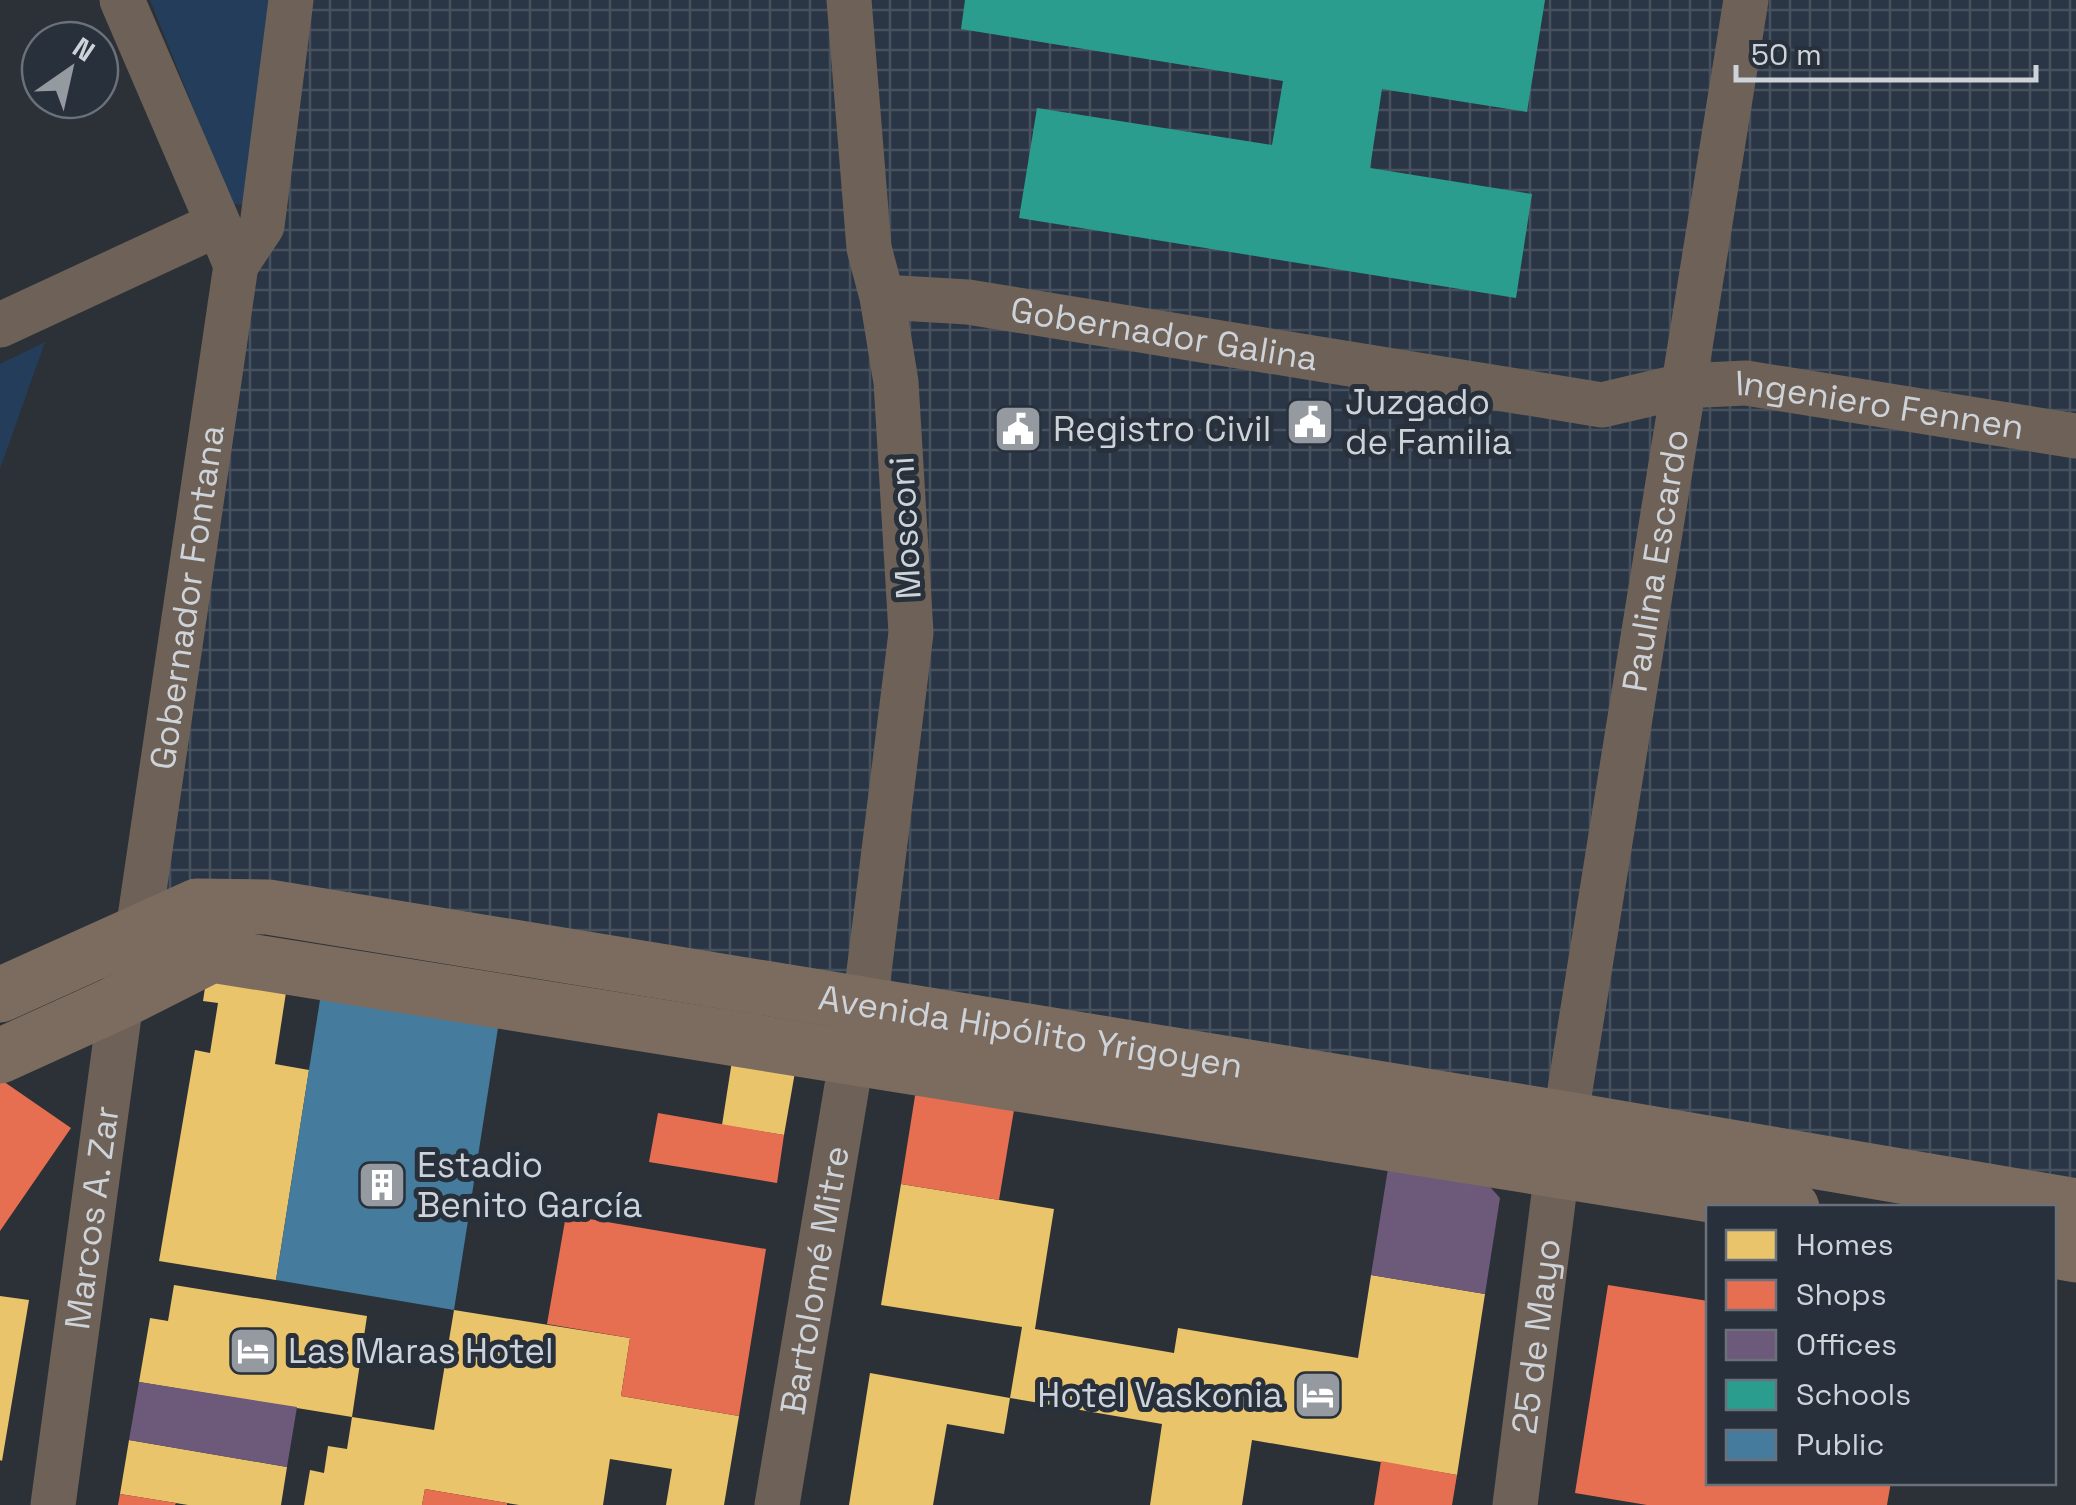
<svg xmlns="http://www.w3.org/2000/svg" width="2076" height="1505" viewBox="0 0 2076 1505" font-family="'Space Grotesk',sans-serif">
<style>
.industrial{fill:url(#industrial-grid)}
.park{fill:#233d5a}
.homes{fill:#e9c46a}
.shops{fill:#e76f51}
.offices{fill:#6d597a}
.schools{fill:#2a9d8f}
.public{fill:#457b9d}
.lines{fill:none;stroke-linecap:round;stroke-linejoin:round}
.street{stroke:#6e6157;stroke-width:45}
.secondary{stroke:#7b6c5f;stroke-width:55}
.labels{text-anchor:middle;stroke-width:10;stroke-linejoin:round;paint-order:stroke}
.street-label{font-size:35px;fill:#ced3da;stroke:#27303b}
.poi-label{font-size:35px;fill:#ced3da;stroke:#27303b;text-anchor:start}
</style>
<defs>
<pattern id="industrial-grid" width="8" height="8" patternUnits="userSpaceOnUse" patternTransform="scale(2.5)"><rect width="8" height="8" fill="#2a3645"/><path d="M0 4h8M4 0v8" fill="none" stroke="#48525f"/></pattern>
</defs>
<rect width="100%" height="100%" fill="#2c3137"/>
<path class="industrial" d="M 291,0 L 2076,0 L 2076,1206 L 268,907 L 138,931 Z"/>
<path class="park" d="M 150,0 L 271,0 L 246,202 L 241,205 L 234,204 L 229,197 Z
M 45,342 L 0,469 L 0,364 Z"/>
<path class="homes" d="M 289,973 L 275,1064 L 309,1070 L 276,1280 L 159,1261 L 195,1050 L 210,1053 L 218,1003 L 203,1001 L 206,981 Z
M 734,1048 L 795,1072 L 784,1135 L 722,1125 Z
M 901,1184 L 1054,1209 L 1035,1329 L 1174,1353 L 1178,1328 L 1358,1358 L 1371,1275 L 1485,1294 L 1457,1475 L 1252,1440 L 1242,1505 L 1150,1505 L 1162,1424 L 1010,1398 L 1022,1327 L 881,1305 Z
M 174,1285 L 367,1316 L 352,1417 L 139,1382 L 150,1318 L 168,1321 Z
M 0,1296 L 29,1300 L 2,1461 L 0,1460 Z
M 454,1310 L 630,1338 L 621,1396 L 739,1416 L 724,1505 L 666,1505 L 672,1469 L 610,1459 L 603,1505 L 519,1505 L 425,1489 L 422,1505 L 304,1505 L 310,1470 L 324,1473 L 328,1446 L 347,1449 L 352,1417 L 434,1430 Z
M 870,1373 L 1010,1398 L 1004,1434 L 947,1424 L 933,1505 L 849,1505 Z
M 129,1440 L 287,1467 L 281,1505 L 188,1505 L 120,1494 Z"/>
<path class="shops" d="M 933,1078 L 1017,1092 L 999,1200 L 901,1184 L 915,1096 Z
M 0,1079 L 71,1128 L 0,1231 Z
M 658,1113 L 784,1135 L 777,1183 L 649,1162 Z
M 566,1215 L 766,1249 L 739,1416 L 621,1396 L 630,1338 L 547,1324 Z
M 1608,1285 L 1708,1301 L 1708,1482 L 1891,1482 L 1887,1505 L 1647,1505 L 1575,1493 Z
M 1381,1461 L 1457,1475 L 1452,1505 L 1374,1505 Z
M 425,1489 L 507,1503 L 507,1505 L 422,1505 Z
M 120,1494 L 176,1503 L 175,1505 L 118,1505 Z"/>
<path class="offices" d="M 1390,1156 L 1475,1170 L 1500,1198 L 1485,1294 L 1371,1275 Z
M 139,1382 L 297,1407 L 287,1467 L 129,1440 Z"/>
<path class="schools" d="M 965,0 L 1545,0 L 1527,112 L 1382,89 L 1370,168 L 1532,194 L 1516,298 L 1019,218 L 1037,108 L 1272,145 L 1283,81 L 961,29 Z"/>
<path class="public" d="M 322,987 L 500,1015 L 454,1310 L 276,1280 Z"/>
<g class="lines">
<g class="street">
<path d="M 122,0 L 236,265"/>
<path id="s1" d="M 882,297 L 968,302 L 1602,405 L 1683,386 L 1746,383 L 2076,436"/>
<path d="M 0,325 L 218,224"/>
<path id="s2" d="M 53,1505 L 121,1001 L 138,931 L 236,265 L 262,226 L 291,0"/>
<path id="s3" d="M 777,1505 L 852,1056 L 865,1004 L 911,633 L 896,382 L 882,297 L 869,248 L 849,0"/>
<path id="s4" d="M 1515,1505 L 1557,1170 L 1746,0"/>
</g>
<g class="secondary">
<path id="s5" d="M 0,995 L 197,906 L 268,907 L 1566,1119 L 2076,1206"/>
<path d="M 0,1056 L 121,1001 L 212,955 L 1792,1208"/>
<path d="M 2054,1251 L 2076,1255"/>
</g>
</g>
<defs>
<g id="civic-square" transform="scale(2.5)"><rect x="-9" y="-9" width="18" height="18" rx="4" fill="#959aa1" stroke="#27303b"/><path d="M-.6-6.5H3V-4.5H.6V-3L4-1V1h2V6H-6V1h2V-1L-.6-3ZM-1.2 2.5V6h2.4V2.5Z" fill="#fff"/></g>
<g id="building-square" transform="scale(2.5)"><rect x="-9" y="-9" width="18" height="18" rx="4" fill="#959aa1" stroke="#27303b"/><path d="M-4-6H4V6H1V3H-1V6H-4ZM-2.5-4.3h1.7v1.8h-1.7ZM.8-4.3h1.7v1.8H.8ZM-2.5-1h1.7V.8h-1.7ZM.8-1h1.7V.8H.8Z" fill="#fff"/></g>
<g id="hotel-square" transform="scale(2.5)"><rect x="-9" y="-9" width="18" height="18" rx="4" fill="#959aa1" stroke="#27303b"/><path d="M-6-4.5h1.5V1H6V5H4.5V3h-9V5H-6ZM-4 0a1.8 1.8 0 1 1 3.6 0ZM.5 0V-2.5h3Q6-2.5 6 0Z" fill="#fff"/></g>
</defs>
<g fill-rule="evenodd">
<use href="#civic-square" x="1310" y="422"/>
<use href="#civic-square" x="1018" y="429"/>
<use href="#building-square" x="382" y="1185"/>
<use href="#hotel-square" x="253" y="1351"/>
<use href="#hotel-square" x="1318" y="1395"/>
</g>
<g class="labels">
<g class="street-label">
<text dy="12" stroke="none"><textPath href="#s1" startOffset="285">Gobernador Galina</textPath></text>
<text dy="12" stroke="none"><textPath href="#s1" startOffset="1010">Ingeniero Fennen</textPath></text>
<text transform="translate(905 528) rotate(-93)" y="12">Mosconi</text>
<text dy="12" stroke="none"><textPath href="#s4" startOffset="955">Paulina Escardo</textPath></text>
<text dy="12" stroke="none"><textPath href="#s2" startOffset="918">Gobernador Fontana</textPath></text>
<text dy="12" stroke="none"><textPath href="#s5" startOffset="1060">Avenida Hipólito Yrigoyen</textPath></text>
<text dy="12" stroke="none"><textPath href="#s2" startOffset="290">Marcos A. Zar</textPath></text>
<text dy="12" stroke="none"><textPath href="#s3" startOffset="228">Bartolomé Mitre</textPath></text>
<text dy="12" stroke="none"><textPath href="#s4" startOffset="170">25 de Mayo</textPath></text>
</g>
<g class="poi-label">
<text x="1345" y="414">Juzgado<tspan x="1345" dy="40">de Familia</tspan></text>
<text x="1053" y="441">Registro Civil</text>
<text x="417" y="1177">Estadio<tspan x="417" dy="40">Benito García</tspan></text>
<text x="288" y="1363">Las Maras Hotel</text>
<text x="1283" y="1407" text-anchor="end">Hotel Vaskonia</text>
</g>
</g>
<rect x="1706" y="1205" width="350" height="280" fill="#27303b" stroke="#6a717b" stroke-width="2.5"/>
<rect x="1726" y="1230" width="50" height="30" fill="#e9c46a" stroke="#6a717b" stroke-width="2.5"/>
<text x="1796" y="1255" font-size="30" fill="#ced3da">Homes</text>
<rect x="1726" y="1280" width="50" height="30" fill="#e76f51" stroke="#6a717b" stroke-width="2.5"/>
<text x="1796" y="1305" font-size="30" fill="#ced3da">Shops</text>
<rect x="1726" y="1330" width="50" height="30" fill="#6d597a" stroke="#6a717b" stroke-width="2.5"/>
<text x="1796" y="1355" font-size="30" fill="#ced3da">Offices</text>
<rect x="1726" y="1380" width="50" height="30" fill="#2a9d8f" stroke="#6a717b" stroke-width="2.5"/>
<text x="1796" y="1405" font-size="30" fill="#ced3da">Schools</text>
<rect x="1726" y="1430" width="50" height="30" fill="#457b9d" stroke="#6a717b" stroke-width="2.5"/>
<text x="1796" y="1455" font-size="30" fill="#ced3da">Public</text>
<g transform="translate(70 70) rotate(34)"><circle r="48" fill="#27303b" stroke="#6a717b" stroke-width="2.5"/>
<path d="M0-8L18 38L0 25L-18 38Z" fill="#959aa1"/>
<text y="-15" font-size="28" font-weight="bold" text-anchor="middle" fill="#ced3da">N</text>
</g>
<path d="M1736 65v15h300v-15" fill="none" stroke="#ced3da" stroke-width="5"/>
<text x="1751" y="65" font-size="30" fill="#ced3da" stroke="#27303b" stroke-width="8" paint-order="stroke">50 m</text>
</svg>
